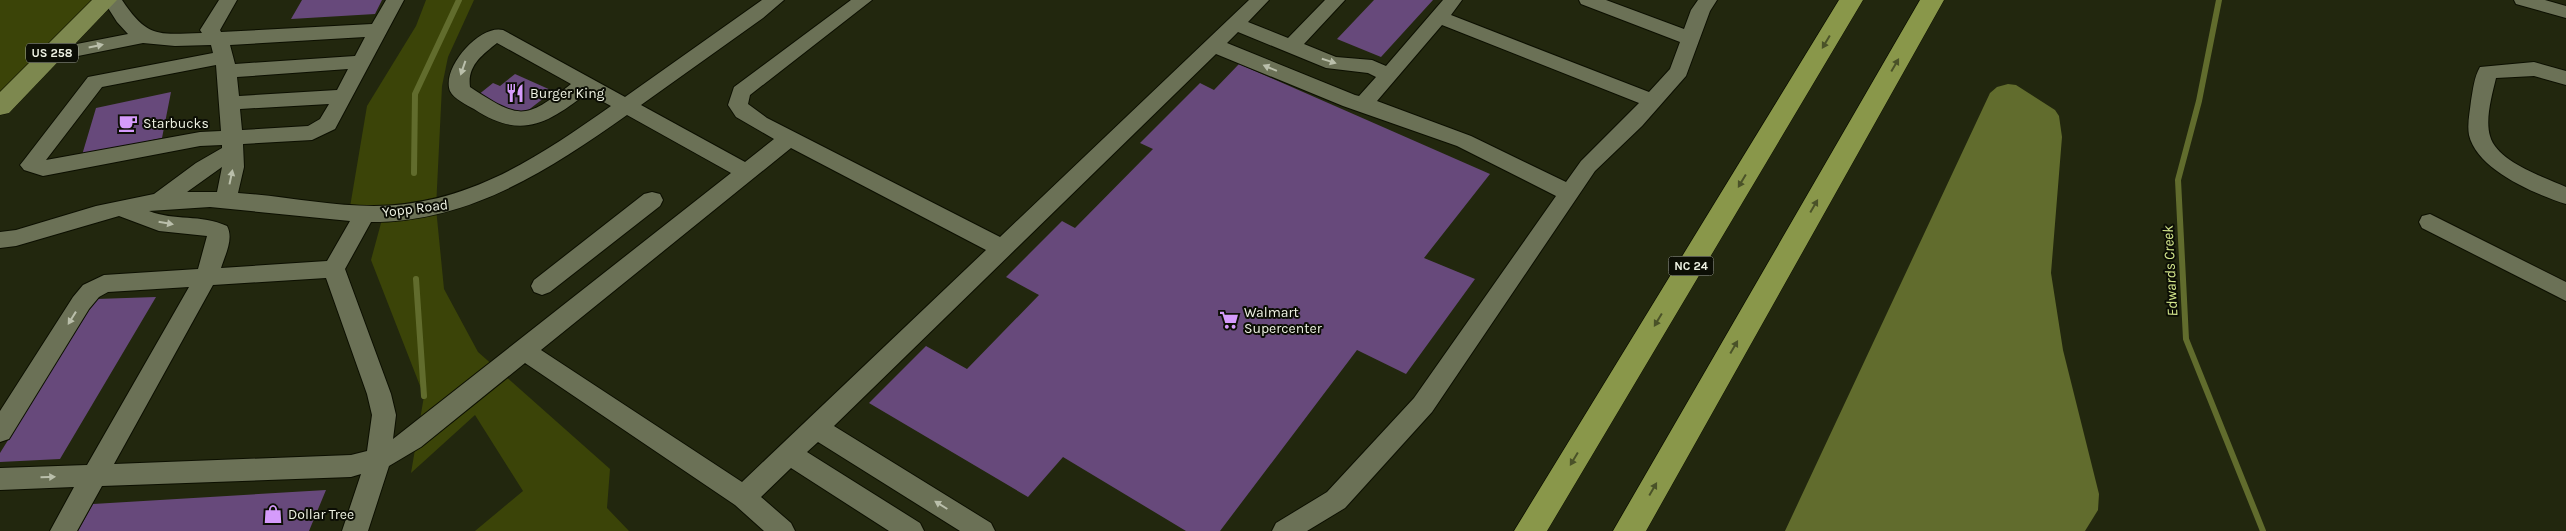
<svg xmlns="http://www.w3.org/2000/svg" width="2566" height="531" viewBox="0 0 2566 531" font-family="Karla,sans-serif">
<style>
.green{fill:#3b4408}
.water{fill:#616c2d}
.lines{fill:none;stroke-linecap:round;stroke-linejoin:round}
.stream{stroke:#616c2d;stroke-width:6}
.building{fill:#67497b}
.minor-casing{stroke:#0c0f00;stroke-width:2}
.major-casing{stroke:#0c0f00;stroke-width:1}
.highway-casing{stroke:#0c0f00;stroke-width:1}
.minor{fill:#6b7156;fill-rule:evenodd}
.major{fill:#7d884f;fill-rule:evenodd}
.highway{fill:#89974a;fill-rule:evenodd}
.oneway{fill:#4a5228}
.oneway2{fill:#babfab}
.labels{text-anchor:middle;stroke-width:4;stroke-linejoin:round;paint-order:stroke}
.shield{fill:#0c0e05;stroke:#abaea1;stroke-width:1}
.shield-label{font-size:12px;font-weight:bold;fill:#eff3e4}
.poi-label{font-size:14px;fill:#eff3e4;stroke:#0c0e05;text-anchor:start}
.street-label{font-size:14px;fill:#eff3e4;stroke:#0c0e05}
.water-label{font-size:15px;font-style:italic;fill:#d6e98d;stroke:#0c0e05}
</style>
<rect width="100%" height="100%" fill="#22270e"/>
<path class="green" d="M 0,0 L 105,0 L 0,107 Z
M 426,0 L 474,0 L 448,57 L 442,86 L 436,208 L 444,289 L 478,352 L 610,469 L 607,508 L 629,531 L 475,531 L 523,491 L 475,415 L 411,473 L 424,396 L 371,260 L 384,212 L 349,213 L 367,106 L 416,26 Z"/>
<path class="water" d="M 2008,84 L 2016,85 L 2055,110 L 2059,116 L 2062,137 L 2051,273 L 2063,350 L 2099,494 L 2098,510 L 2085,531 L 1785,531 L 1990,93 L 1997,87 Z"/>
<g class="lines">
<path class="stream" d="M 2219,0 L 2199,101 L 2178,180 L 2186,339 L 2263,531
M 414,173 L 415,94 L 459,0
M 416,279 L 424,396"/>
</g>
<path class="building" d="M 302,0 L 382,0 L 375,14 L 291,19 Z
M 1374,0 L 1433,0 L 1381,57 L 1337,39 Z
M 1239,64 L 1490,174 L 1424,258 L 1475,279 L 1406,374 L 1357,350 L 1220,531 L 1186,531 L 1063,457 L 1028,497 L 869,403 L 926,346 L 967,369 L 1039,295 L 1006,277 L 1062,221 L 1075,228 L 1153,149 L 1140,143 L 1200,83 L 1214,90 Z
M 515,74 L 553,91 L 522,115 L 478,95 L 493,83 L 500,86 Z
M 171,92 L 162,138 L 82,155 L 96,108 Z
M 156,297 L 60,459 L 0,462 L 0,453 L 96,299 Z
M 326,490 L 309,531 L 78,531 L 93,504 Z"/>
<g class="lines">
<g class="minor-casing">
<path id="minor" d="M 103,0 L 122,0 C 148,39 158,34 202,33 L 200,30 L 219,0 L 237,0 L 220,30 L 221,32 L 372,24 L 386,0 L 404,0 L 335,129 L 312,140 L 243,144 L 244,167 L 238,193 C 284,196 329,206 374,206 C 468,205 537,158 611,106 L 587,93 C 547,124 521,140 474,109 C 467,105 454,99 450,91 C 441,68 480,24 503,30 L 625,97 L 762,0 L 784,0 L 763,18 L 641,105 L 745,162 L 774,139 L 736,117 L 728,105 L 734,87 L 851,0 L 872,0 L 750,95 L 748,104 L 767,118 L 1000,237 L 1249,0 L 1269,0 L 1248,22 L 1288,38 L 1325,0 L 1345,0 L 1304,44 L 1336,57 L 1372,60 L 1386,66 L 1443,0 L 1462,0 L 1451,15 L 1649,92 L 1670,69 L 1680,42 L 1581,4 L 1579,0 L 1606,0 L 1684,29 L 1691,10 L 1698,0 L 1717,0 L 1710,11 L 1686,76 L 1642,126 L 1595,171 L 1432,412 L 1345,508 L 1307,531 L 1272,531 L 1276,523 L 1327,492 L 1414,398 L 1556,196 L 1457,146 L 1343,106 L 1216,54 L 834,426 L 991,523 L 995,531 L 960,531 L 818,442 L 807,452 L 920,523 L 924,531 L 889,531 L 791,468 L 761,497 L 791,523 L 795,531 L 764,531 L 735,505 L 525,363 L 421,447 L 389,466 L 368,531 L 342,531 L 361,474 L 351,477 L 102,486 L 77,531 L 50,531 L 74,487 L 0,490 L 0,468 L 87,465 L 189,287 L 108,292 L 99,297 L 89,309 L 9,439 L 0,442 L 0,411 L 73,297 L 83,285 L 104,275 L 198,269 L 207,236 L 159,231 L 119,216 L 16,246 L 0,248 L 0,232 L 16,230 L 96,206 L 154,194 L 196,163 L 222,148 L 222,145 L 200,146 L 43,176 L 24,170 L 20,165 L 24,160 L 88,77 L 213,53 L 211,45 L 175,46 L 143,43 L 48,62 L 41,61 L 38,56 L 41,51 L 128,34 L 117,22 ZM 1442,25 L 1639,103 L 1581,161 L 1566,182 L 1471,136 L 1377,101 ZM 1238,32 L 1326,68 L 1368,73 L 1376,77 L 1359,96 L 1355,95 L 1227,43 ZM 365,37 L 355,56 L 235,64 L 230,45 ZM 497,43 L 571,84 C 524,121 519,119 470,87 C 467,66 482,55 497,43 ZM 216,65 L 221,131 L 200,132 L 46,160 L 102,87 ZM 348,69 L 337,90 L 239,96 L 237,77 ZM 329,104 L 320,119 L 308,126 L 242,130 L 240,109 ZM 627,115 L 731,173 L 393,439 L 396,415 L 391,394 L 345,269 L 371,222 C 470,222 549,170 627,115 ZM 791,148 L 986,250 L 742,482 L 541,350 ZM 222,167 L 217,192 L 187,192 ZM 210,207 L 350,221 L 327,261 L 221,268 C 225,255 234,239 227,226 C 201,214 174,221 149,211 ZM 326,278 L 367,394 L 372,415 L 367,451 L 351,455 L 114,464 L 213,285 Z
M 2514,0 L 2545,0 L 2566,6 L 2566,18 L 2516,4 Z
M 2534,62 L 2566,71 L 2566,85 L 2534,76 L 2496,78 C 2492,95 2485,119 2490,136 C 2497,162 2544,177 2566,187 L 2566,204 C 2535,194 2477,170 2469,135 C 2467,124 2470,111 2471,101 C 2473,90 2474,77 2480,67 Z
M 652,192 L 660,194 L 663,200 L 660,206 L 550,292 L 542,295 L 534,292 L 531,286 L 534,280 L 644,194 Z
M 2430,214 L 2566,282 L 2566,301 L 2422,228 L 2419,222 L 2422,216 Z"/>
</g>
<g class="major-casing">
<path id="major" d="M 92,0 L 117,0 L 9,113 L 0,115 L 0,92 Z"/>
</g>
<g class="highway-casing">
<path id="highway" d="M 1839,0 L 1863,0 L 1547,531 L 1514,531 Z
M 1920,0 L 1944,0 L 1646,531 L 1613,531 Z"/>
</g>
<use href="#minor" class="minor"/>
<use href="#major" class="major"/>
<use href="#highway" class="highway"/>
</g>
<defs><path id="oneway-solid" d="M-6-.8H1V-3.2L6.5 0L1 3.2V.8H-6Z" transform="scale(1.25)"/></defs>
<g class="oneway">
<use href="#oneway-solid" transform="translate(1826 42) rotate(121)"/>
<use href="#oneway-solid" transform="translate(1895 65) rotate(-60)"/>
<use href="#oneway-solid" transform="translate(1742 181) rotate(121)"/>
<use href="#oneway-solid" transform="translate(1814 206) rotate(-60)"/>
<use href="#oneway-solid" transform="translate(1658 320) rotate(121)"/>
<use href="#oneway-solid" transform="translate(1734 347) rotate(-60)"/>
<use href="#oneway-solid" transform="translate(1574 459) rotate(121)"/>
<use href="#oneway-solid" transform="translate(1653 489) rotate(-60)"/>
</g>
<g class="oneway2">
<use href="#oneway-solid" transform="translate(96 46) rotate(-12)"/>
<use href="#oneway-solid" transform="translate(1329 61) rotate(17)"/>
<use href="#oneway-solid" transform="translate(463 68) rotate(109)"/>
<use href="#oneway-solid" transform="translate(1270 68) rotate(-157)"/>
<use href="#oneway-solid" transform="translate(231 177) rotate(-78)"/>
<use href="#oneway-solid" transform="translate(166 223) rotate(10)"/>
<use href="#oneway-solid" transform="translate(72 318) rotate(122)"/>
<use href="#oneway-solid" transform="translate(48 477) rotate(-2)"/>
<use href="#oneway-solid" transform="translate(941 505) rotate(-148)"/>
</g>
<defs>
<g id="restaurant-bare" transform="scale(1.5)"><path d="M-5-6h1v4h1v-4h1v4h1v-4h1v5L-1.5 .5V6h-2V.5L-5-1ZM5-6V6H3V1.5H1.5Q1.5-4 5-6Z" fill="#d59bfb" stroke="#0c0e05" stroke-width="2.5" paint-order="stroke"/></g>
<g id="cafe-bare" transform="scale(1.5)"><path d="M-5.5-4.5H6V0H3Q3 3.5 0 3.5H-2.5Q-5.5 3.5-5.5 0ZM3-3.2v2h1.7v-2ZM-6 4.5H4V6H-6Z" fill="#d59bfb" stroke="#0c0e05" stroke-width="2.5" paint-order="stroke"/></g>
<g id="supermarket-bare" transform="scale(1.5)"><path d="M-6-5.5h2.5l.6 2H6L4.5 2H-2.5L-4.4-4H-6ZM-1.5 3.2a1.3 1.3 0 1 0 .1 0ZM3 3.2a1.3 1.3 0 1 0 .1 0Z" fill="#d59bfb" stroke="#0c0e05" stroke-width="2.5" paint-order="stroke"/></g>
<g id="shop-bare" transform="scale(1.5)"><path d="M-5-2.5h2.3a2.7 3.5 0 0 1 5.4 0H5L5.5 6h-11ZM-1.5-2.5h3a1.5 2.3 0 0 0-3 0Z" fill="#d59bfb" stroke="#0c0e05" stroke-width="2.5" paint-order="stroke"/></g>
</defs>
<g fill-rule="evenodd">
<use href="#restaurant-bare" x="515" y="93"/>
<use href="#cafe-bare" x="128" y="123"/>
<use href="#supermarket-bare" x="1229" y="320"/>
<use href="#shop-bare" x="273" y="514"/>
</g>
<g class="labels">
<g class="shield">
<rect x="26" y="43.5" width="52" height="19" rx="4"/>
<rect x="1668.5" y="256.5" width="45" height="19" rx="4"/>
</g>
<g class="shield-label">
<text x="52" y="57">US 258</text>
<text x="1691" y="270">NC 24</text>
</g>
<g class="poi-label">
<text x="530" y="98">Burger King</text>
<text x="143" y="128">Starbucks</text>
<text x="1244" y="317">Walmart<tspan x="1244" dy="16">Supercenter</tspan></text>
<text x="288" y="519">Dollar Tree</text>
</g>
<g class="street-label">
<text transform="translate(415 208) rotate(-7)" y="5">Yopp Road</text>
</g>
<g class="water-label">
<text transform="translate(2170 271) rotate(-93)" y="5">Edwards Creek</text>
</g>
</g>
</svg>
